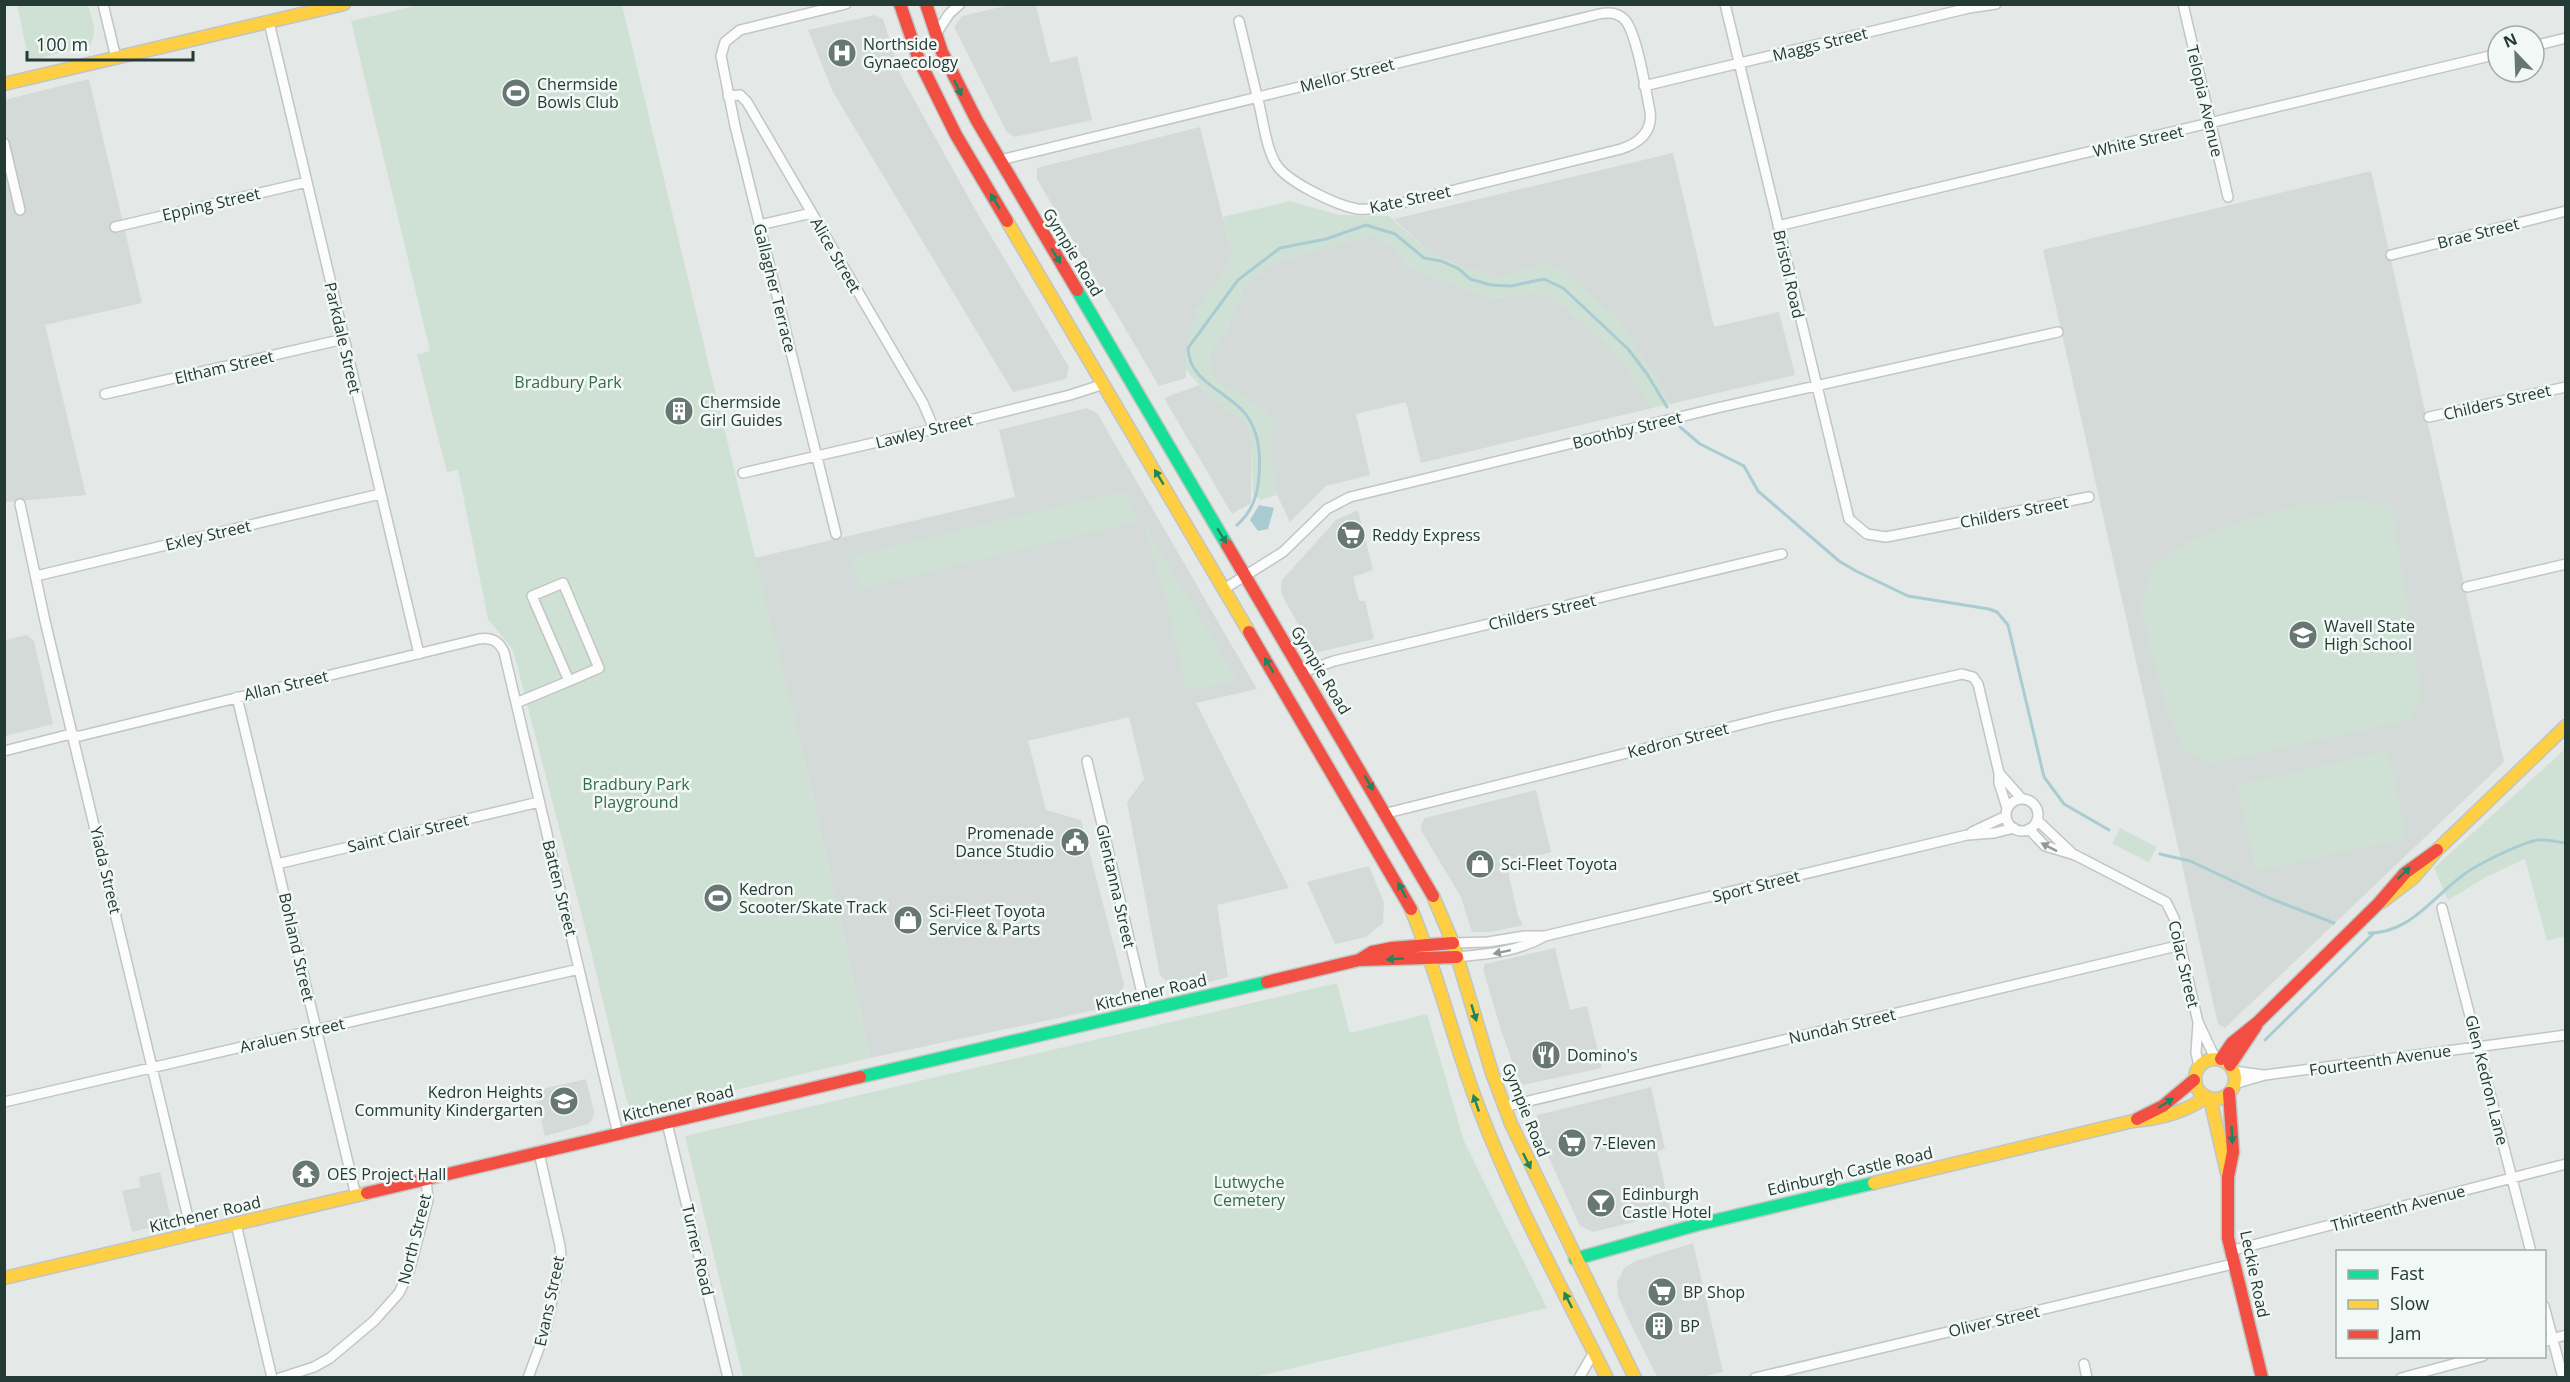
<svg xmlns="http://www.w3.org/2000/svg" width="2570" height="1382" viewBox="0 0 2570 1382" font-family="'Open Sans',sans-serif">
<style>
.built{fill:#d3dad7}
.green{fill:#cfe1d5}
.water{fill:#a9ccd3}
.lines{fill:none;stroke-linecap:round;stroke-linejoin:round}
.stream{stroke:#a9ccd3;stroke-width:3}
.street-casing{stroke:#c1c6c4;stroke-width:12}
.fast-casing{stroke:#c0c6c4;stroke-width:15}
.slow-casing{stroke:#c0c6c4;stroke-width:15}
.jam-casing{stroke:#c0c6c4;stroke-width:15}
.street{stroke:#fbfcfb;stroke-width:9}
.fast{stroke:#16e098;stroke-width:12}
.slow{stroke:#ffcf43;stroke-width:12}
.jam{stroke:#f24e42;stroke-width:12}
.oneway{fill:#1e8561}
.oneway2{fill:#909b98}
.labels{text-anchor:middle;stroke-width:5;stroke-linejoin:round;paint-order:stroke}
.poi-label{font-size:16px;fill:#243a34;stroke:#f2f8f5;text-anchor:start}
.street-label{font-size:16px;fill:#243a34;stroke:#f2f8f5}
.park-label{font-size:16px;fill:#336c4a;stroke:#f2f8f5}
</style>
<rect width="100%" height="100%" fill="#e4e9e7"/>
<path class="built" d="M 1009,5 L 1036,5 L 1050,63 L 1077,56 L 1092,120 L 1015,137 L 1006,131 L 954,27 L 962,16 Z
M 875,15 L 883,19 L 901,76 L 980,218 L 1069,367 L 1066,379 L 1013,392 L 833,92 L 808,30 Z
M 89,79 L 142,303 L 45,325 L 86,495 L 5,502 L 4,100 Z
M 1200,127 L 1233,258 L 1197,311 L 1192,339 L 1187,346 L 1186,378 L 1159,386 L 1037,179 L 1037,168 Z
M 1673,153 L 1714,327 L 1779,312 L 1795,375 L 1670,404 L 1664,391 L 1615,316 L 1546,264 L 1501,277 L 1466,268 L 1433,255 L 1394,219 Z
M 2371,171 L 2504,762 L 2225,1028 L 2218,1024 L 2043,250 Z
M 1373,235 L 1393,247 L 1409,267 L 1489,298 L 1534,293 L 1549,295 L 1604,340 L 1623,361 L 1652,408 L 1421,463 L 1406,402 L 1356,414 L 1370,475 L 1326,486 L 1290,522 L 1277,495 L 1255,407 L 1213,378 L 1209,353 L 1227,330 L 1244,285 L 1276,261 Z
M 1199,385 L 1210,397 L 1246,421 L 1252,441 L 1251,503 L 1232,514 L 1164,398 Z
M 1087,408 L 1097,413 L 1257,689 L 1196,703 L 1289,888 L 1217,905 L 1228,977 L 1176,991 L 1160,975 L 1127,802 L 1144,779 L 1129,717 L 1028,741 L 1046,810 L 1081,820 L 1124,984 L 1119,1005 L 870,1058 L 812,792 L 754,558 L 1015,497 L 999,430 Z
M 1358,510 L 1373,570 L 1353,577 L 1359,601 L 1365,601 L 1374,639 L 1315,653 L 1285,601 L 1281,591 L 1282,580 L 1336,520 Z
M 27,635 L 34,641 L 53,724 L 5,736 L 5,640 Z
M 1536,790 L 1551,852 L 1517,861 L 1518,868 L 1508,871 L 1518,916 L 1523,925 L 1491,932 L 1472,932 L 1461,897 L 1422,832 L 1421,825 L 1425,818 Z
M 1369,866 L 1384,903 L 1383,923 L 1366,937 L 1335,944 L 1307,882 Z
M 1555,948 L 1570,1010 L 1587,1006 L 1602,1068 L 1523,1085 L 1519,1081 L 1501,1030 L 1483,969 L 1485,964 Z
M 586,1079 L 594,1112 L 592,1120 L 588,1124 L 545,1136 L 534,1091 Z
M 1651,1087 L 1665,1149 L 1657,1151 L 1671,1213 L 1593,1232 L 1580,1226 L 1532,1121 L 1538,1115 Z
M 160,1172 L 172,1222 L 132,1232 L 122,1191 L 141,1187 L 139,1177 Z
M 1693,1243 L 1723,1372 L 1701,1377 L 1657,1377 L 1632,1327 L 1618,1296 L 1617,1283 L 1624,1268 L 1636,1261 Z"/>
<path class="green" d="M 17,5 L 88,5 C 92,19 98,32 90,45 L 29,61 Z
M 419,5 L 622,5 L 812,792 L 870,1058 L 639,1113 L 632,1110 L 627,1102 L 590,947 L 513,650 L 488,619 L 458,470 L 447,472 L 417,355 L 430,351 L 351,21 Z
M 1290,201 L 1339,215 L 1389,216 L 1433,255 L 1466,268 L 1501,277 L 1546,263 L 1560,269 L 1615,316 L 1664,391 L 1670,404 L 1652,408 L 1623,361 L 1604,340 L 1549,295 L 1534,293 L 1489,298 L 1409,267 L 1393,247 L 1373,235 L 1276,261 L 1244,285 L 1227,330 L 1210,353 L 1213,378 L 1263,409 L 1273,419 L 1271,448 L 1277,495 L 1261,500 L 1253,495 L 1252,441 L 1246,421 L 1210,397 L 1186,370 C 1186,355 1192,323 1198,310 C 1208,292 1222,275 1233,258 L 1223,217 Z
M 1124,491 L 1140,521 L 860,588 L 852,556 Z
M 2360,501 L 2392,506 L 2421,699 L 2409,720 L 2208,764 L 2183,748 L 2167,711 L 2140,604 L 2154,567 L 2190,540 L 2251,518 L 2304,504 Z
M 1144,524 L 1237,680 L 1186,691 L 1167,603 Z
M 2565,749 L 2565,936 L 2547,941 L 2525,859 L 2488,876 L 2448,900 L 2434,868 Z
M 2387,751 L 2407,838 L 2256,871 L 2237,785 Z
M 2120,828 L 2157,847 L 2149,862 L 2112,844 Z
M 1337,983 L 1350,1033 L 1427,1014 L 1464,1141 L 1547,1308 L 1255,1377 L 743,1377 L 685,1136 Z"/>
<path class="water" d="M 1259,505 L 1274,508 L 1268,529 L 1258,531 L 1250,520 Z"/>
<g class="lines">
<path class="stream" d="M 1680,427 L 1700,444 L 1744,466 L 1758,491 L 1839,561 L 1856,571 L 1908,596 L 1989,609 L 1997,612 L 2008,625 L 2044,777 L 2064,804 L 2109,830
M 1237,525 C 1251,513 1258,495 1259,476 C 1261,454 1259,429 1243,411 C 1224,390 1189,381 1188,348 L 1238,280 L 1280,248 L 1326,239 L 1366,225 L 1395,234 L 1424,258 L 1441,261 L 1459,269 L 1470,279 L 1491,285 L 1511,286 L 1544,279 L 1563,288 L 1628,349 L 1647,374 L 1667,407
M 2160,854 L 2190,861 L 2269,898 L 2334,923
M 2369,933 C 2410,933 2432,898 2462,876 C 2475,865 2521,843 2538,840 C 2546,839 2557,842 2566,843
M 2265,1040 L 2373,934"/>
<g class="street-casing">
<path id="street" d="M 103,4 L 116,58
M 1725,4 L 1849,519 L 1867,534 L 1886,537 L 2089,497
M 2183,4 L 2228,197
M 269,22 L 419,654
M 936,34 L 949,14 L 960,4
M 2534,46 L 2566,38
M 1644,86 L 1969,8 L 1996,4
M 728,96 L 740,95 L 747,102 L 923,403 L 934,429
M 4,143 L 20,210
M 1000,160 L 1599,14 C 1608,12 1618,12 1625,20 C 1637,33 1646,92 1650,111 C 1653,132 1639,143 1621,149 L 1385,207 C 1375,209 1366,210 1357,209 C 1336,205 1287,182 1276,164 C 1265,146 1263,117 1257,96 L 1239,21
M 759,225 L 812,213
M 1778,226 L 2498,54
M 115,227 L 307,182
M 2391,255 L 2566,211
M 105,394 L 344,339
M 2429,417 L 2566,387
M 743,473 L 934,429 L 1070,395 L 1104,384
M 20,504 L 45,621 L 192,1234
M 836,534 L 735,126 L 721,56 L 725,42 L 740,30 L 846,4
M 36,576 L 380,494
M 563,583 L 599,668 L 569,681 L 532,596 Z
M 2467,587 L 2566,564
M 1224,589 L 1283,552 L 1327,509 L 1350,497 L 1721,407 L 2058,332
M 1303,672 L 1334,661 L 1782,554
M 237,697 L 356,1196
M 516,703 L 569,681
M 4,751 L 67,735 L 80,736 L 479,639 C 491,637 499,641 504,652 L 618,1134
M 1087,761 L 1146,1010
M 1999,773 L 2022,799
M2006 815a16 16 0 1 1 32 0a16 16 0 1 1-32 0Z
M 1387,813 L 1771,717 L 1962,674 L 1973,677 L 1978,684 L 1999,773 L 1999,783 L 2007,808
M 2037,820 L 2074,855
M 2029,829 L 2045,846 L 2075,855 L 2166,902 L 2174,918 L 2198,1022 L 2215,1058
M 1972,832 L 2006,816
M 277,864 L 539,802
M 2442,908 L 2531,1252
M 1453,943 L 1488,942 L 1525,936 L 1543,936
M 1457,957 C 1488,954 1517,952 1545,936 L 1967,835 L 1994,833 L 2014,828
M 2198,1023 L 2196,1053 L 2199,1066
M 2234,1071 L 2263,1075
M 2234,1084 L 2265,1075 L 2566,1035
M 4,1102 L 579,969
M 1504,1107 L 2181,945
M 667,1123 L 728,1378
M 236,1224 L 272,1378
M 2230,1251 L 2566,1164
M 2544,1306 L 2563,1378
M 2544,1341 L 2566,1335
M 2084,1364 L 2087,1378
M 280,1378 L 314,1367 L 330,1358 L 374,1321 L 399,1293 L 409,1272 L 428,1200 L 426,1179
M 528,1378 L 546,1329 L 561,1257 L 560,1246 L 539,1153
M 1579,1378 L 1594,1352
M 1755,1378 L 2233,1264
M 2401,1378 L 2483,1356"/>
</g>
<g class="fast-casing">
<path id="fast" d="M 1077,290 L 1227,545
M 860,1077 L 1267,982
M 1575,1259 L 1696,1225 L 1874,1183"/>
</g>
<g class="slow-casing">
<path id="slow" d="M 4,84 L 344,4
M 1007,221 L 1249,632
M 1433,896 L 1453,943 L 1492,1073 L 1511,1124 L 1635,1378
M 2383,901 L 2413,878 L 2437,850 L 2566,726
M 1411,909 C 1439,975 1454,1045 1480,1111 C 1515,1203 1563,1290 1607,1378
M2195 1079a20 20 0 1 1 40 0a20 20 0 1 1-40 0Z
M 2210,1098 L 2227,1173
M 1874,1183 L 2133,1121 C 2160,1119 2184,1113 2206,1097
M 4,1278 L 367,1193"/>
</g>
<g class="jam-casing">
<path id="jam" d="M 900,4 L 919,60 L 956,135 L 1007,221
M 926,4 L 942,52 L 977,121 L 1077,290
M 1227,545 L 1433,896
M 1249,632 L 1411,909
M 1359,960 L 1457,957
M 1267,982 L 1359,960 L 1372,952 L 1392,948 L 1453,943
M 2221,1059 L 2232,1043 L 2258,1022 L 2379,903 L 2405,873 L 2437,850
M 2230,1065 L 2256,1026
M 2229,1093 L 2233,1152 L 2228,1177 L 2228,1238 L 2262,1378
M 2137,1119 L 2163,1106 L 2194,1080
M 367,1193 L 860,1077"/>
</g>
<use href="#street" class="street"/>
<use href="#fast" class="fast"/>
<use href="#slow" class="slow"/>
<use href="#jam" class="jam"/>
</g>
<defs><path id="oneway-solid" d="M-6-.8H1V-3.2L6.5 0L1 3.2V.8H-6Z" transform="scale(1.5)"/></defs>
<g class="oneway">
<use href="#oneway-solid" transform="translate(958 88) rotate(64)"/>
<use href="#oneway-solid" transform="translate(995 201) rotate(-121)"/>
<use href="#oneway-solid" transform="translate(1056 256) rotate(59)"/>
<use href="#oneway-solid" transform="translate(1159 477) rotate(-121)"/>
<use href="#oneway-solid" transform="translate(1222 536) rotate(59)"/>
<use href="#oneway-solid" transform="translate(1269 665) rotate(-121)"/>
<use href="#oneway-solid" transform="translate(1369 783) rotate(59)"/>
<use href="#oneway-solid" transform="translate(2404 873) rotate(-43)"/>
<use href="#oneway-solid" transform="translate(1402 890) rotate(-118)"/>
<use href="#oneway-solid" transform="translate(1395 959) rotate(176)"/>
<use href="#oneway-solid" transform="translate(1474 1013) rotate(73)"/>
<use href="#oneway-solid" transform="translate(1476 1103) rotate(-109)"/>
<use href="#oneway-solid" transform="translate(2166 1103) rotate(-32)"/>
<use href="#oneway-solid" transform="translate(2232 1135) rotate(87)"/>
<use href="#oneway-solid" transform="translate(1527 1161) rotate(64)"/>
<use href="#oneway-solid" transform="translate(1568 1300) rotate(-117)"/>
</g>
<g class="oneway2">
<use href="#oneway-solid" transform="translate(2049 847) rotate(-153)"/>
<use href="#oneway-solid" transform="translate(1502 952) rotate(168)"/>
</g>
<defs>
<g id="hospital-disc" transform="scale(1.5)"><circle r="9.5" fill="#677773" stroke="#f2f8f5"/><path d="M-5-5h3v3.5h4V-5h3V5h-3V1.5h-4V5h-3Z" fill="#fff"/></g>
<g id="stadium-disc" transform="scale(1.5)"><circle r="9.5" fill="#677773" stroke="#f2f8f5"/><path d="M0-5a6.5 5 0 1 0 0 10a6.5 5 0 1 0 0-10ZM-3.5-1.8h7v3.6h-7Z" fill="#fff"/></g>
<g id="building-disc" transform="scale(1.5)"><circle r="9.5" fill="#677773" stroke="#f2f8f5"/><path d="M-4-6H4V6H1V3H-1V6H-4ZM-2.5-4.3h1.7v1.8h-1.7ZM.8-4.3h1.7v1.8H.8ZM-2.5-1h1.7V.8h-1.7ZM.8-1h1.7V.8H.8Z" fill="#fff"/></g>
<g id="supermarket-disc" transform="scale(1.5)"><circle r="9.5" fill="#677773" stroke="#f2f8f5"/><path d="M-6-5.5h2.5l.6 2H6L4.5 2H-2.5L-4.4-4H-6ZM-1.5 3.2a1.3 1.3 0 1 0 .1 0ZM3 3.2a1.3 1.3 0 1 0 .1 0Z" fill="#fff"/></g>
<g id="school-disc" transform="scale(1.5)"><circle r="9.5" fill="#677773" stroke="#f2f8f5"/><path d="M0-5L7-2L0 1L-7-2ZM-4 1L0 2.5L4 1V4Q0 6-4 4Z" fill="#fff"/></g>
<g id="civic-disc" transform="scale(1.5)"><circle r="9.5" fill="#677773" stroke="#f2f8f5"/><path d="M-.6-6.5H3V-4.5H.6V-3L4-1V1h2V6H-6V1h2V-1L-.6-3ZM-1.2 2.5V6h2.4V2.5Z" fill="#fff"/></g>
<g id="shop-disc" transform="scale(1.5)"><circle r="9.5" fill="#677773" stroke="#f2f8f5"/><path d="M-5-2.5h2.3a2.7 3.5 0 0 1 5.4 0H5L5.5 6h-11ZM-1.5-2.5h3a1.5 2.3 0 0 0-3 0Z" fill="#fff"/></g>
<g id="restaurant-disc" transform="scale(1.5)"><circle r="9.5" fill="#677773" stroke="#f2f8f5"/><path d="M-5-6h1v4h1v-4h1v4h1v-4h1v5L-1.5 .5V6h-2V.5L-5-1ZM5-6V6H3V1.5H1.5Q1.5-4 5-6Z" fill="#fff"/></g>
<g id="temple-disc" transform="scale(1.5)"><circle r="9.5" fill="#677773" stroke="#f2f8f5"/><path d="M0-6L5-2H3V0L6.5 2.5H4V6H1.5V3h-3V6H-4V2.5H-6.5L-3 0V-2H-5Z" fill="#fff"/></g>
<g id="bar-disc" transform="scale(1.5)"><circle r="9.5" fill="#677773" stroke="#f2f8f5"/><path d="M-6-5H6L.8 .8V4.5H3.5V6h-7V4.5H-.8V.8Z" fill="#fff"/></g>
</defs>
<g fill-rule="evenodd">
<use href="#hospital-disc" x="842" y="53"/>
<use href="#stadium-disc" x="516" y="93"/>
<use href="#building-disc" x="679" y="411"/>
<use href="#supermarket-disc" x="1351" y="535"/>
<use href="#school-disc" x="2303" y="635"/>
<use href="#civic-disc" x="1075" y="842"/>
<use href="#shop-disc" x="1480" y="864"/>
<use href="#stadium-disc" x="718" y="898"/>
<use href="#shop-disc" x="908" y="920"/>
<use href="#restaurant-disc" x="1546" y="1055"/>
<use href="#school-disc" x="564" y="1101"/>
<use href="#supermarket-disc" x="1572" y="1143"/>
<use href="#temple-disc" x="306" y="1174"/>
<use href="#bar-disc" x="1601" y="1203"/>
<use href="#supermarket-disc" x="1662" y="1292"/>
<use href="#building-disc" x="1659" y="1326"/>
</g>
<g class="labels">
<g class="poi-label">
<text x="863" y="50">Northside<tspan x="863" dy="18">Gynaecology</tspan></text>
<text x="537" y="90">Chermside<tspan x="537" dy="18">Bowls Club</tspan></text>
<text x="700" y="408">Chermside<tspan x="700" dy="18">Girl Guides</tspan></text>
<text x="1372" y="541">Reddy Express</text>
<text x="2324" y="632">Wavell State<tspan x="2324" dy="18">High School</tspan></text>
<text x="1054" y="839" text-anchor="end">Promenade<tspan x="1054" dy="18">Dance Studio</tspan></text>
<text x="1501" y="870">Sci-Fleet Toyota</text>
<text x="739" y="895">Kedron<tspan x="739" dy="18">Scooter/Skate Track</tspan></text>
<text x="929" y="917">Sci-Fleet Toyota<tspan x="929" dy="18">Service &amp; Parts</tspan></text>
<text x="1567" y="1061">Domino's</text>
<text x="543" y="1098" text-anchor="end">Kedron Heights<tspan x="543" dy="18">Community Kindergarten</tspan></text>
<text x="1593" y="1149">7-Eleven</text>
<text x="327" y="1180">OES Project Hall</text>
<text x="1622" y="1200">Edinburgh<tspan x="1622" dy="18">Castle Hotel</tspan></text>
<text x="1683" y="1298">BP Shop</text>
<text x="1680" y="1332">BP</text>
</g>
<g class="street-label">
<text transform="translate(1820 44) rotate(-14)" y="6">Maggs Street</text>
<text transform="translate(1347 75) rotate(-14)" y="6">Mellor Street</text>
<text transform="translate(2205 101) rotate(77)" y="6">Telopia Avenue</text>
<text transform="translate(2138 141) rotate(-13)" y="6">White Street</text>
<text transform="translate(1410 199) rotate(-12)" y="6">Kate Street</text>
<text transform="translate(211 204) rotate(-13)" y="6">Epping Street</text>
<text transform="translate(2478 233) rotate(-14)" y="6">Brae Street</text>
<text transform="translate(1073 252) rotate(59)" y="6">Gympie Road</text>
<text transform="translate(836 255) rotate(60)" y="6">Alice Street</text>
<text transform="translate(1789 274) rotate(77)" y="6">Bristol Road</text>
<text transform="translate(775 288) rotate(76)" y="6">Gallagher Terrace</text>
<text transform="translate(343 338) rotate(77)" y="6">Parkdale Street</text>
<text transform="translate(224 367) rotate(-13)" y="6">Eltham Street</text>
<text transform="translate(2497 402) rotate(-13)" y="6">Childers Street</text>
<text transform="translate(1627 430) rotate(-14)" y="6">Boothby Street</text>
<text transform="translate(924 431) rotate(-14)" y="6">Lawley Street</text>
<text transform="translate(2014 512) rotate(-11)" y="6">Childers Street</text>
<text transform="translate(208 535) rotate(-13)" y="6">Exley Street</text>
<text transform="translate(1542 612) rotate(-13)" y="6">Childers Street</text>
<text transform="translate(1321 670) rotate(59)" y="6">Gympie Road</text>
<text transform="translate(286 685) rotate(-13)" y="6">Allan Street</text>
<text transform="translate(1678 740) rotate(-14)" y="6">Kedron Street</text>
<text transform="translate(408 833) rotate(-13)" y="6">Saint Clair Street</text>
<text transform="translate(106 870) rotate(77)" y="6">Yiada Street</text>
<text transform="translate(1116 886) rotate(77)" y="6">Glentanna Street</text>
<text transform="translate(1756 886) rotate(-14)" y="6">Sport Street</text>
<text transform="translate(560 888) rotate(76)" y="6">Batten Street</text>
<text transform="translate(297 947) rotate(77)" y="6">Bohland Street</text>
<text transform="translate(2184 964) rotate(77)" y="6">Colac Street</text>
<text transform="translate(1151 992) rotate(-13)" y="6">Kitchener Road</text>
<text transform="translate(1842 1026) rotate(-13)" y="6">Nundah Street</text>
<text transform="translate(292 1035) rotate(-13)" y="6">Araluen Street</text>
<text transform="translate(2380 1060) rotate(-8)" y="6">Fourteenth Avenue</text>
<text transform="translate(2487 1080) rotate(76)" y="6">Glen Kedron Lane</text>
<text transform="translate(678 1103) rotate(-13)" y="6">Kitchener Road</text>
<text transform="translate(1526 1110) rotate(68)" y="6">Gympie Road</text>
<text transform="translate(1850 1171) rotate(-13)" y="6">Edinburgh Castle Road</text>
<text transform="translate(2398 1208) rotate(-15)" y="6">Thirteenth Avenue</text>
<text transform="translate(205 1214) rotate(-13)" y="6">Kitchener Road</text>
<text transform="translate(414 1239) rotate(-76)" y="6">North Street</text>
<text transform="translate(698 1250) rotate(77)" y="6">Turner Road</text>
<text transform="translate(2255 1274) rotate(78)" y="6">Leckie Road</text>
<text transform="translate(549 1301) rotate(-78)" y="6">Evans Street</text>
<text transform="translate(1994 1321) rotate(-13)" y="6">Oliver Street</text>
</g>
<g class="park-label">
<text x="568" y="388">Bradbury Park</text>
<text x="636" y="790">Bradbury Park<tspan x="636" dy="18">Playground</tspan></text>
<text x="1249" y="1188">Lutwyche<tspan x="1249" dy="18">Cemetery</tspan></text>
</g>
</g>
<rect width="2570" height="1382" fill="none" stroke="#243a34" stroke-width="12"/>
<rect x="2336" y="1250" width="210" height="108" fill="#f2f8f5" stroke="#a0aca8" stroke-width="1.5"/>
<rect x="2348" y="1270" width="30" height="9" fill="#16e098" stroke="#a0aca8" stroke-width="1.5"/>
<text x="2390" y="1280" font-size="18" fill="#243a34">Fast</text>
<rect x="2348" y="1300" width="30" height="9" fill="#ffcf43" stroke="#a0aca8" stroke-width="1.5"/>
<text x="2390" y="1310" font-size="18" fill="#243a34">Slow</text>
<rect x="2348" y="1330" width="30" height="9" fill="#f24e42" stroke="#a0aca8" stroke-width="1.5"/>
<text x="2390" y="1340" font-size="18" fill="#243a34">Jam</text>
<g transform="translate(2516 54) rotate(337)"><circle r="28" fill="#f2f8f5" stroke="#a0aca8" stroke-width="1.5"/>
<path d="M0-4.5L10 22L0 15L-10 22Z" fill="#677773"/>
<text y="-9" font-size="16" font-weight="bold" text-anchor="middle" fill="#243a34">N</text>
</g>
<path d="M27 51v9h166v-9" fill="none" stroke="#243a34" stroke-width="3"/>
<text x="36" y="51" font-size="18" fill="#243a34" stroke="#f2f8f5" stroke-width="4.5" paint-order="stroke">100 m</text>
</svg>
